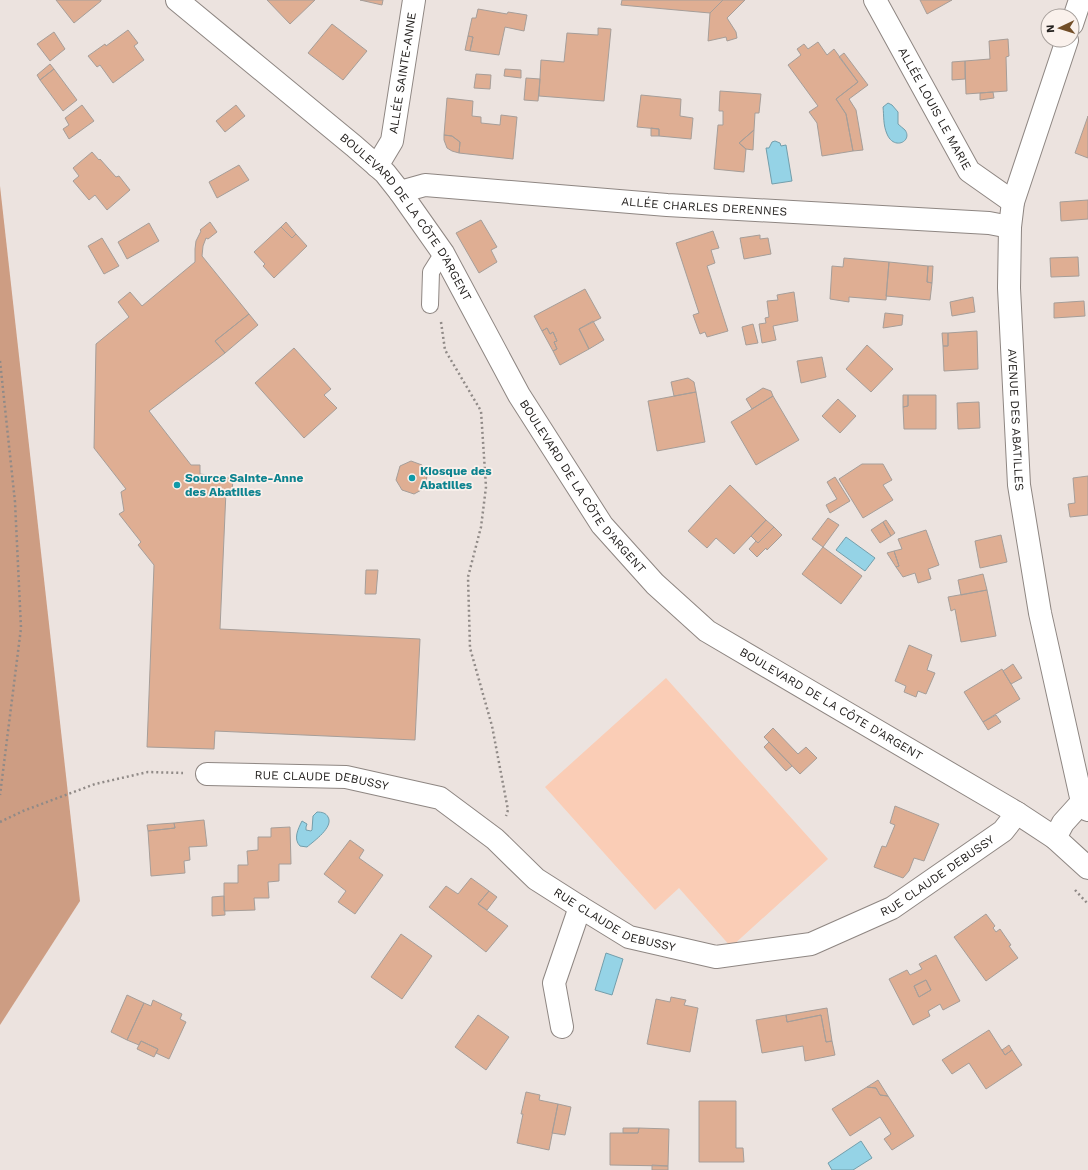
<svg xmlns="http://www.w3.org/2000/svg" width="1088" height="1170" viewBox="0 0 1088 1170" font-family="'Work Sans',sans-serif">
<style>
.green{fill:#facdb6}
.forest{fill:#cd9d83}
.water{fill:#95d3e6;stroke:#739eab}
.building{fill:#dfae93;stroke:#a69e99;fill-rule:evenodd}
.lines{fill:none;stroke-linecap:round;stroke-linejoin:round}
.service-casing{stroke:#8e8682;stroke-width:18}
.minor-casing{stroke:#8e8682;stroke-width:24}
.tertiary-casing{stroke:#8e8682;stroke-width:24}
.secondary-casing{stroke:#8e8682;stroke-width:24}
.path{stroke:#908a87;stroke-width:2.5;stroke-dasharray:2 3;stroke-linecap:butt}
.service{stroke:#fff;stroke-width:16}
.minor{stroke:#fff;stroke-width:22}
.tertiary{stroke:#fff;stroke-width:22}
.secondary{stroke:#fff;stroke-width:22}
.culture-dot{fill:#0f9aa8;stroke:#faf1ec;stroke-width:1.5}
.labels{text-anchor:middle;stroke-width:3.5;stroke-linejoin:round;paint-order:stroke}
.street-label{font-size:12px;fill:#252220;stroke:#faf1ec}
.culture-label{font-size:12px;font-weight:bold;fill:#0d838f;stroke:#faf1ec;text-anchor:start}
</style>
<rect width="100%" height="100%" fill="#ece3df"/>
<path class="green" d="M 666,678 L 828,859 L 731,947 L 679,888 L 655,910 L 545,787 Z"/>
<path class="forest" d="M 0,186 L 80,901 L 0,1025 Z"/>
<path class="water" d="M 888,103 L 892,105 L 898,112 L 898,124 C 900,126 903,128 905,130 C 913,141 894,151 887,134 C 883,125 884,116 883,107 Z
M 775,141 L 780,143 L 781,146 L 786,145 L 792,181 L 772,184 L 766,148 L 769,148 L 772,142 Z
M 846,537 L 875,558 L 865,571 L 836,550 Z
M 317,812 C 322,812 326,813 328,817 C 334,827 314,841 307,847 L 300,846 C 293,839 298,829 302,821 L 307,824 L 306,827 L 306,830 L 311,831 L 312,830 L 313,816 Z
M 606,953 L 623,959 L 612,995 L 595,990 Z
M 861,1141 L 872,1158 L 853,1170 L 832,1170 L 828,1163 Z"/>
<path class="building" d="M 56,0 L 101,0 L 101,1 L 74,23 Z
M 267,0 L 315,0 L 290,24 Z
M 360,0 L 383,0 L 382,5 Z
M 622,0 L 723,0 L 710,13 L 621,5 Z
M 723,0 L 745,0 L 727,18 L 736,32 L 737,38 L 727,41 L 726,37 L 708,41 L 710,13 Z
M 920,0 L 952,0 L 927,14 Z
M 478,9 L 507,14 L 508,12 L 527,15 L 524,31 L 505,27 L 499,55 L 470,51 L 473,37 L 468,36 L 472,18 L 476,18 Z
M 332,24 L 367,51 L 343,80 L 308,53 Z
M 598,28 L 611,29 L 604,101 L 539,96 L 541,60 L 564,62 L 567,33 L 598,35 Z
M 128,30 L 138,43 L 134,46 L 144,60 L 113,83 L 100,65 L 97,67 L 88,56 L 105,44 L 106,46 Z
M 54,32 L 65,49 L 50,61 L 37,44 Z
M 468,36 L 473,37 L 470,51 L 465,50 Z
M 1008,39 L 1009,56 L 1006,57 L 1007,91 L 966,94 L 965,61 L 990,59 L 989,41 Z
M 818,42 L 827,55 L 834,49 L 858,82 L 836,99 L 846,114 L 853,151 L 822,156 L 817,123 L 809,112 L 818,106 L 788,65 L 801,55 L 797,49 L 804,44 L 808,49 Z
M 844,53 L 868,85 L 849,99 L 856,110 L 863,150 L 853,151 L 846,114 L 836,99 L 858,82 L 839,57 Z
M 965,61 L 965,79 L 952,80 L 952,62 Z
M 50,64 L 54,69 L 40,80 L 37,75 Z
M 54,69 L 77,100 L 63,111 L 40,80 Z
M 505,69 L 521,70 L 521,78 L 504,76 Z
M 476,74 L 491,75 L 490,89 L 474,88 Z
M 526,78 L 540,79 L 538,101 L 524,100 Z
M 720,91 L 761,94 L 759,113 L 755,113 L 754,130 L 739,143 L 746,149 L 744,172 L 714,169 L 718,125 L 723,125 L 723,111 L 719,111 Z
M 993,92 L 994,98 L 980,100 L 980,93 Z
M 641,95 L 681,99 L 680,116 L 693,118 L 691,139 L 659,136 L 659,129 L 637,127 Z
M 447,98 L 473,101 L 472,116 L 481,117 L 481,123 L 500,125 L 501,115 L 517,117 L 513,159 L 459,153 L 460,142 L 452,136 L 444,135 Z
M 82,105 L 94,121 L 69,139 L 63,129 L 69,125 L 65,118 Z
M 236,105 L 245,116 L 225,132 L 216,121 Z
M 1088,116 L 1088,158 L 1075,153 Z
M 651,128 L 659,129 L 659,136 L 651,136 Z
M 754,130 L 753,150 L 746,149 L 739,143 Z
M 444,135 L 452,136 L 460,142 L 459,153 L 452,151 L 447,148 L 444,140 Z
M 92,152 L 99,160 L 100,159 L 116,177 L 119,176 L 130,190 L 107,210 L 95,195 L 89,200 L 73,181 L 79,176 L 73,168 Z
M 239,165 L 249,180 L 217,198 L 209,182 Z
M 1088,200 L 1088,219 L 1061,221 L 1060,202 Z
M 481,220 L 497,247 L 491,250 L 497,262 L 479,273 L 456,233 Z
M 210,222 L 217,232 L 208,239 L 206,238 L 203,246 L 202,256 L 249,314 L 215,341 L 225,353 L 149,411 L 191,465 L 200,465 L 200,474 L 228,478 L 230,475 L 233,480 L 232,491 L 226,491 L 220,629 L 420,639 L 415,740 L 215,731 L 214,749 L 147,747 L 154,565 L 138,545 L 141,542 L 119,514 L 124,511 L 121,492 L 126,489 L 94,448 L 96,344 L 129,317 L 118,302 L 130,292 L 142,306 L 195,262 L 195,249 L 196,241 L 201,231 L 200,230 Z
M 286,222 L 296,234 L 292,238 L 281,227 Z
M 149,223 L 159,241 L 127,259 L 118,242 Z
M 281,227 L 292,238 L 296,234 L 307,246 L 274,278 L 263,266 L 265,264 L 254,252 Z
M 713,231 L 719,248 L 711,250 L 715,263 L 707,266 L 728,331 L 707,337 L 705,332 L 700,334 L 693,315 L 699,313 L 676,243 Z
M 760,235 L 760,239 L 768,238 L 771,254 L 744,259 L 740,238 Z
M 102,238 L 119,266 L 104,274 L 88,246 Z
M 1078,257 L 1079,276 L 1051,277 L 1050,258 Z
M 844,258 L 889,262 L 886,300 L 849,297 L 849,302 L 830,299 L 832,266 L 843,267 Z
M 889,262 L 928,266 L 927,282 L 932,283 L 930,300 L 886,296 Z
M 928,266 L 933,266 L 932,283 L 927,282 Z
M 585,289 L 601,318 L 579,329 L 589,349 L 560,365 L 553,351 L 557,349 L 554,342 L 557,341 L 553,332 L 550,334 L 547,328 L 542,331 L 534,316 Z
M 794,292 L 798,321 L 773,326 L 776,340 L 762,343 L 759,324 L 766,323 L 765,318 L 769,317 L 767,301 L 778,300 L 777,295 Z
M 973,297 L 975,312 L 952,316 L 950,302 Z
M 1084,301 L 1085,316 L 1054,318 L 1054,303 Z
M 885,313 L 903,315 L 902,325 L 883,328 Z
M 249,314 L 258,325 L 225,353 L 215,341 Z
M 593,321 L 604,340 L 589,349 L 579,329 Z
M 753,324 L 758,343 L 746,345 L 742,327 Z
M 547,328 L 550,334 L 553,332 L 557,341 L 554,342 L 557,349 L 553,351 L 542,331 Z
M 977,331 L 978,369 L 944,371 L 943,346 L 948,346 L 948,333 Z
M 942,333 L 948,333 L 948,346 L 943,346 Z
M 867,345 L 893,369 L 871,392 L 846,369 Z
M 294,348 L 331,389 L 324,395 L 337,408 L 304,438 L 255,383 Z
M 822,357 L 826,377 L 801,383 L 797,361 Z
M 688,378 L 694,382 L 696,392 L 674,396 L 671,382 Z
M 763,388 L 771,391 L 773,396 L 752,409 L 746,399 Z
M 696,392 L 705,442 L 657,451 L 648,401 Z
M 903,395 L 908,395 L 908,406 L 903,407 Z
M 908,395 L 936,395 L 936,429 L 904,429 L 903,407 L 908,406 Z
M 773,396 L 799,440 L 756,465 L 731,422 Z
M 838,399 L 856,416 L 840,433 L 822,416 Z
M 979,402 L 980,428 L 958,429 L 957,403 Z
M 411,461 L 422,465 L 427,476 L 425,488 L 414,494 L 402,490 L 396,480 L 400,466 Z
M 862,464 L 883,464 L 892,480 L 883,485 L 893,500 L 863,518 L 839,479 Z
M 1088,476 L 1088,515 L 1070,517 L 1068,504 L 1075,503 L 1073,478 Z
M 835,477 L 850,501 L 830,513 L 826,505 L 837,499 L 827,482 Z
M 730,485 L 766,520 L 734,554 L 716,538 L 707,548 L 688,531 Z
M 828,518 L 839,525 L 823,547 L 812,539 Z
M 766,520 L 774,527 L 758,543 L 751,536 Z
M 886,520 L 895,533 L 891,536 L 883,522 Z
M 883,522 L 891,536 L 880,543 L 871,530 Z
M 774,527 L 782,535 L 767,550 L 766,548 L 757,557 L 749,549 L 756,541 L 758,543 Z
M 926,530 L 939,565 L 928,569 L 931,579 L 918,583 L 915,573 L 903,577 L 896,567 L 899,566 L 894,551 L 902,549 L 898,539 Z
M 1001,535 L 1007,562 L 980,568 L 975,541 Z
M 823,547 L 862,576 L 841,604 L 802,574 Z
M 894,551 L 899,566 L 896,567 L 887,553 Z
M 366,570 L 378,570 L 376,594 L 365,594 Z
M 983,574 L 987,590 L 961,595 L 958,580 Z
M 987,590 L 996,636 L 961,642 L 955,609 L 951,611 L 948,597 Z
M 909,645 L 932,655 L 927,670 L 935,673 L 926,694 L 918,691 L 916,697 L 904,692 L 906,686 L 895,681 Z
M 1013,664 L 1022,678 L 1011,684 L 1003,671 Z
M 1002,669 L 1020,699 L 983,722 L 964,692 Z
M 996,715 L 1001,722 L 988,730 L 983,722 Z
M 773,728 L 798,754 L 806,747 L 817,758 L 800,774 L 764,737 Z
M 769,742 L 792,766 L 786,771 L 764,747 Z
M 895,806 L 939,824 L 924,861 L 914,858 L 909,871 L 903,878 L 874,867 L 882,846 L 886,847 L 895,825 L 890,823 Z
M 204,820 L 207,846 L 189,847 L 190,860 L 184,861 L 185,873 L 151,876 L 148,831 L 175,828 L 174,823 Z
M 174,823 L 175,828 L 148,831 L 147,825 Z
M 290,827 L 291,864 L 279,864 L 279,881 L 268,882 L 269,898 L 254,898 L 255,910 L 224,911 L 224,883 L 238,883 L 238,865 L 248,865 L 247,851 L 258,850 L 258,837 L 271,837 L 271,828 Z
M 350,840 L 364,850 L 359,858 L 383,875 L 355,914 L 338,902 L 346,891 L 324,874 Z
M 471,878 L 489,891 L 478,904 L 508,926 L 486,952 L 429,907 L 446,886 L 458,894 Z
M 489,891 L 497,897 L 487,910 L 478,904 Z
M 224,896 L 225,915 L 212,916 L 212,897 Z
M 986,914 L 995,926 L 993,928 L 996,932 L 1000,929 L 1011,945 L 1009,946 L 1018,958 L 986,981 L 954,937 Z
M 401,934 L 432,956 L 402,999 L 371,977 Z
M 936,955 L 960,1001 L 943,1010 L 940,1004 L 928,1011 L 930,1016 L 913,1025 L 889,979 L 907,970 L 910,975 L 922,969 L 919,964 ZM 926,980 L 931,990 L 919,997 L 914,986 Z
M 926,980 L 931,990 L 919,997 L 914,986 Z
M 127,995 L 144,1003 L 127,1040 L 111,1032 Z
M 671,997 L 686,1000 L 684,1005 L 698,1008 L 690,1052 L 647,1044 L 656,999 L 670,1002 Z
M 153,1000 L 182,1014 L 180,1019 L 186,1022 L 169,1059 L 156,1053 L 158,1049 L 141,1041 L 139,1045 L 127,1040 L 144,1003 L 151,1006 Z
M 827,1008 L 832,1041 L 826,1042 L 821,1015 L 787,1022 L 786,1015 Z
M 478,1015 L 509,1037 L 486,1070 L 455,1047 Z
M 786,1015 L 787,1022 L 821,1015 L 826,1042 L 832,1041 L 835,1055 L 805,1061 L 803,1046 L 762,1053 L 756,1020 Z
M 989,1030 L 1005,1055 L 1012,1050 L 1022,1065 L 986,1089 L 969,1063 L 952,1074 L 942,1060 Z
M 141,1041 L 158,1049 L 154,1057 L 137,1049 Z
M 1009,1045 L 1012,1050 L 1005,1055 L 1002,1050 Z
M 878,1080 L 888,1096 L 880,1095 L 876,1088 L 867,1087 Z
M 867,1087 L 876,1088 L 880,1095 L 888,1096 L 914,1136 L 892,1150 L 884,1139 L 891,1134 L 880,1117 L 850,1136 L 832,1109 Z
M 526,1092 L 540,1095 L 539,1100 L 558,1104 L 549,1150 L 517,1143 L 523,1114 L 521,1114 Z
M 699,1101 L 736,1101 L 736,1148 L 743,1148 L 744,1162 L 699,1162 Z
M 558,1104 L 571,1107 L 565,1135 L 552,1133 Z
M 623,1128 L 639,1128 L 638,1133 L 623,1133 Z
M 639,1128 L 669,1129 L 668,1166 L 610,1165 L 610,1133 L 638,1133 Z
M 652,1165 L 668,1166 L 668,1170 L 652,1170 Z"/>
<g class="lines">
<g class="service-casing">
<path id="service" d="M 430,305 L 431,272 L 443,253"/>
</g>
<g class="minor-casing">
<g id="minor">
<path id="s1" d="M 875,0 L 969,171 L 1013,202"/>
<path id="s2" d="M 377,166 L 392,141 L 414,0"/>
<path id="s3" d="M 400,192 L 425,185 L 667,205 L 989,223 L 1010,227"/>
<path id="s4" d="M 207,774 L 346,777 L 440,798 L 495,839 L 536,879 L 580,907 L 629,937 L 716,957 L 811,944 L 892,908 L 1003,831 L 1017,813"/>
<path d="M 562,1027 L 554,983 L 580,907"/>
</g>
</g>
<g class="tertiary-casing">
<g id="tertiary">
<path d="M 1072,24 L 1080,0"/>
<path id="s5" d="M 1067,40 L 1013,202 L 1010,227 L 1009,288 L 1019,485 L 1040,613 L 1082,802 L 1088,810"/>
<path d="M 1055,838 L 1063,823 L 1082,802"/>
</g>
</g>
<g class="secondary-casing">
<g id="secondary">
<path id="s6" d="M 177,0 L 354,146 L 385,173 L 400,192 L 443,253 L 519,395 L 602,525 L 655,584 L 707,631 L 1017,813 L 1055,838 L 1088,868"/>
</g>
</g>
<path class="path" d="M 441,322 L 445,350 L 481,411 L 486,487 L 481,527 L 468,577 L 470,648 L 492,726 L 508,810 L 506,816
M 0,361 L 15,502 L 21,628 L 0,795
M 0,822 L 23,811 L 95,784 L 148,772 L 183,773
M 1075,890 L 1088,904"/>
<use href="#service" class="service"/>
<use href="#minor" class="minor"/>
<use href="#tertiary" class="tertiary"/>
<use href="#secondary" class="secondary"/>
</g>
<g class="culture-dot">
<circle cx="412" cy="478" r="4"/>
<circle cx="177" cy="485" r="4"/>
</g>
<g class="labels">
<g class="street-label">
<text dy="4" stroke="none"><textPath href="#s2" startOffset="98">ALLÉE SAINTE-ANNE</textPath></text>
<text dy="4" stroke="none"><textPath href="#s1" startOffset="124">ALLÉE LOUIS LE MARIE</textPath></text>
<text dy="4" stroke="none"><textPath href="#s3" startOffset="306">ALLÉE CHARLES DERENNES</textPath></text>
<text dy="4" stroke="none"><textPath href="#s6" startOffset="318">BOULEVARD DE LA CÔTE D'ARGENT</textPath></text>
<text dy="4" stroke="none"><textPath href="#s5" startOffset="389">AVENUE DES ABATILLES</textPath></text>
<text dy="4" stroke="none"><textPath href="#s6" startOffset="642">BOULEVARD DE LA CÔTE D'ARGENT</textPath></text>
<text dy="4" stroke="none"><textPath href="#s6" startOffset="978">BOULEVARD DE LA CÔTE D'ARGENT</textPath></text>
<text dy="4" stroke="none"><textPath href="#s4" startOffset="115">RUE CLAUDE DEBUSSY</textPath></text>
<text dy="4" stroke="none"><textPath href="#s4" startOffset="800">RUE CLAUDE DEBUSSY</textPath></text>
<text dy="4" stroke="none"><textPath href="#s4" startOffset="451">RUE CLAUDE DEBUSSY</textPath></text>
</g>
<g class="culture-label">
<text x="420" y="475">Kiosque des<tspan x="420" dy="14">Abatilles</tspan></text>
<text x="185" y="482">Source Sainte-Anne<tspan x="185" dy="14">des Abatilles</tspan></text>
</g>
</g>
<g transform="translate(1060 28) rotate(266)"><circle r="19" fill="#faf1ec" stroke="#a59e9a"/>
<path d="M0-3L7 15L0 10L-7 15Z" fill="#714d27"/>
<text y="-6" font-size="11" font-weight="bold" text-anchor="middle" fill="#252220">N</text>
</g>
</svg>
